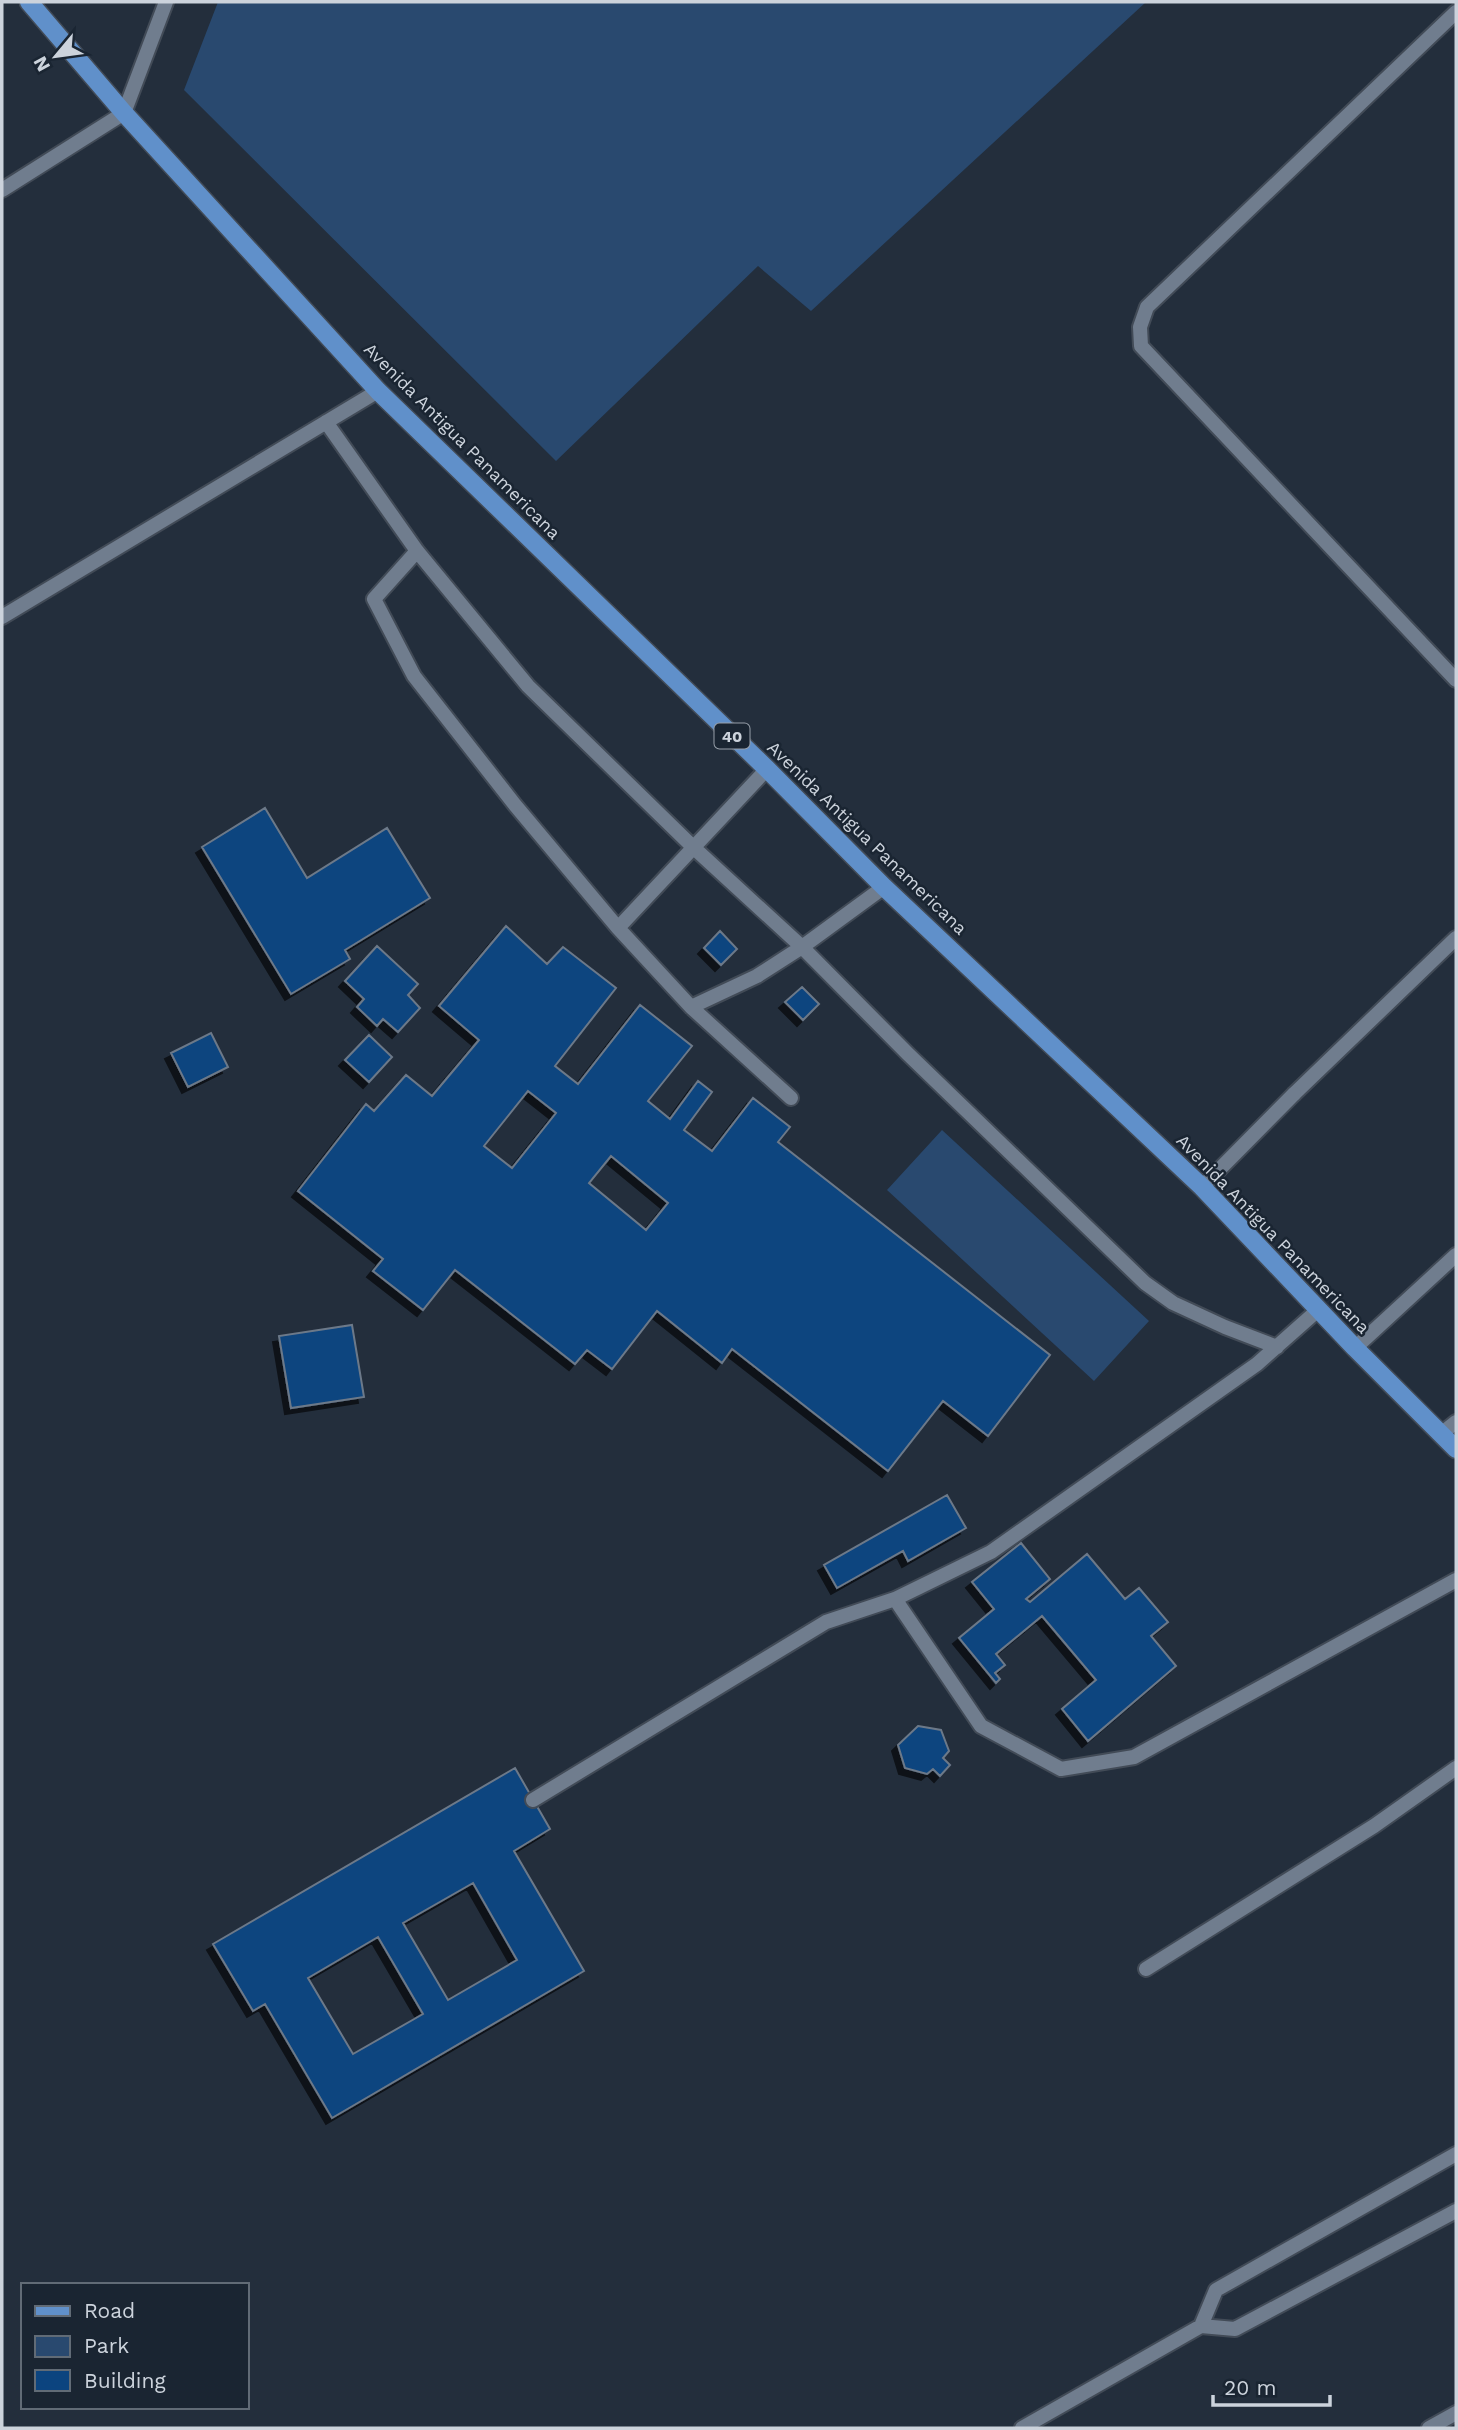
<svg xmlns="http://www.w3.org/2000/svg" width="1458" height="2430" viewBox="0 0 1458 2430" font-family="'Work Sans',sans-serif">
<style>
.green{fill:#29496f}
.building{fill:#0c447f;stroke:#6c7989;stroke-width:2;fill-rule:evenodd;filter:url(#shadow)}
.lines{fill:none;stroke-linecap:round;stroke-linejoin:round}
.lane-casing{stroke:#424b57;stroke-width:18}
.street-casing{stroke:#424b57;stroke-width:18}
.primary-casing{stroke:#424b57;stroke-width:21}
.lane{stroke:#707d8e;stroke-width:14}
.street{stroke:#707d8e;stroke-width:14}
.primary{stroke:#6090ca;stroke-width:18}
.labels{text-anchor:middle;stroke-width:5;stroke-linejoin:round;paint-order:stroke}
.shield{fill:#1a2532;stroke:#979fa9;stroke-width:2}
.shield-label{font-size:16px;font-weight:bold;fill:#ccd3dc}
.street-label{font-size:18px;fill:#ccd3dc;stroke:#1a2532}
</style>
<defs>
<filter id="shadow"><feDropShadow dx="-6" dy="6" stdDeviation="0" flood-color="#0009"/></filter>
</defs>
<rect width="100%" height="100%" fill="#232e3c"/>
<path class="green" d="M 218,2 L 1146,2 L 811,311 L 758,266 L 556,461 L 184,90 Z
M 942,1130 L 1149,1321 L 1094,1381 L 887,1190 Z"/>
<path class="building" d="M 265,808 L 307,878 L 387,828 L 430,898 L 345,950 L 350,959 L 291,994 L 202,847 Z
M 506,926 L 547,964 L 563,947 L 616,988 L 555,1066 L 578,1084 L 640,1005 L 692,1046 L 648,1101 L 670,1119 L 698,1081 L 712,1092 L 684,1130 L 712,1151 L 753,1098 L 790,1127 L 778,1142 L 1050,1355 L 988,1436 L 943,1401 L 888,1471 L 732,1349 L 722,1363 L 657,1311 L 612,1369 L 587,1350 L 575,1364 L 455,1270 L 423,1310 L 373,1271 L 383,1259 L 298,1191 L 366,1104 L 374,1111 L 406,1075 L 432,1096 L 479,1040 L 439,1006 ZM 528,1091 L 556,1113 L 512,1168 L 484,1146 ZM 611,1156 L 668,1203 L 646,1230 L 589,1183 Z
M 720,931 L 737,949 L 721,965 L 704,948 Z
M 377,946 L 418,984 L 408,995 L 420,1008 L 398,1032 L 383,1019 L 377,1026 L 357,1007 L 364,999 L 345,981 Z
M 802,987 L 819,1004 L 803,1020 L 785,1002 Z
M 211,1033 L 228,1067 L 188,1087 L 171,1053 Z
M 369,1035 L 392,1057 L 369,1082 L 345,1060 Z
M 352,1325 L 364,1397 L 291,1408 L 279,1336 Z
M 947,1495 L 966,1528 L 908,1561 L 903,1551 L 837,1588 L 824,1565 Z
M 1021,1543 L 1050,1579 L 1026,1599 L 1030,1602 L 1087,1554 L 1125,1599 L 1139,1588 L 1168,1622 L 1151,1636 L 1176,1666 L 1088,1741 L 1062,1709 L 1096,1680 L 1042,1616 L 996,1654 L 1005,1665 L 995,1673 L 1000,1679 L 996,1683 L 959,1638 L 994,1609 L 972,1582 Z
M 918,1726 L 941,1730 L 949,1751 L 943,1758 L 950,1765 L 940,1776 L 933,1769 L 927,1774 L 905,1768 L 898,1745 Z
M 515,1768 L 550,1829 L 514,1851 L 584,1971 L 332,2118 L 265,2004 L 253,2011 L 213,1944 ZM 473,1883 L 517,1960 L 448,2000 L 403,1923 ZM 378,1937 L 423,2014 L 353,2054 L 308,1978 Z"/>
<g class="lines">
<g class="lane-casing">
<path id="lane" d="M 1456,12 L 1147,307 L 1140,327 L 1141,346 L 1456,680
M 124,113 L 166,2
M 1294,1094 L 1456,938
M 1355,1348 L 1456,1255
M 1146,1969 L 1374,1826 L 1456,1768"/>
</g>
<g class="street-casing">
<path id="street" d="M 2,190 L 124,113
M 326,422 L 417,551 L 528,686 L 693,847 L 802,947 L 908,1054 L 1145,1283 L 1173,1303 L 1225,1327 L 1277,1347
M 417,551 L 374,599 L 414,676 L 515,805 L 618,928 L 691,1007 L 791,1098
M 2,617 L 378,391
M 618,928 L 767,769
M 691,1007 L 757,976 L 802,947 L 884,887
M 1202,1187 L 1294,1094
M 1441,1434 L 1456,1422
M 895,1599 L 981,1726 L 1061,1769 L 1134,1757 L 1456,1580
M 533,1800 L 826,1622 L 895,1599 L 991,1552 L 1257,1364 L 1318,1310
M 1201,2326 L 1216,2290 L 1456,2154
M 1022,2428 L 1201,2326 L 1235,2329 L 1456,2211
M 1429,2428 L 1456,2413"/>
</g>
<g class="primary-casing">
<path id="primary" d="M 29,2 L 124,113 L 378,391 L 767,769 L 884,887 L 1202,1187 L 1355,1348 L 1456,1449"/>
</g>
<use href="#lane" class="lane"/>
<use href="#street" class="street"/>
<use href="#primary" class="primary"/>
</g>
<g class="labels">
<rect class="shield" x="714.5" y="723.5" width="35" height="25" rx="5"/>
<g class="shield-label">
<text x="732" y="742">40</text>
</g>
<g class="street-label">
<text transform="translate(462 441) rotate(45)" y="6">Avenida Antigua Panamericana</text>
<text transform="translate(867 838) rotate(44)" y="6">Avenida Antigua Panamericana</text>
<text transform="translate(1273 1234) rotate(46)" y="6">Avenida Antigua Panamericana</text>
</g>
</g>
<rect width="1458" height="2430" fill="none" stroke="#ccd3dc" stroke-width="7"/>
<rect x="21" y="2283" width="228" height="126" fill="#1a2532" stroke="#616b76" stroke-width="2"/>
<rect x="35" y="2306" width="35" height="10" fill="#6090ca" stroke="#616b76" stroke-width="2"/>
<text x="84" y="2318" font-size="21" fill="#ccd3dc">Road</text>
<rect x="35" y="2336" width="35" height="21" fill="#29496f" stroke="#616b76" stroke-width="2"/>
<text x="84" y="2353" font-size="21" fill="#ccd3dc">Park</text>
<rect x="35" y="2370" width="35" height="21" fill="#0c447f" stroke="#616b76" stroke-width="2"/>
<text x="84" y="2388" font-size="21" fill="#ccd3dc">Building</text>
<g transform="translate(56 56) rotate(241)" stroke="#1a2532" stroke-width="5" paint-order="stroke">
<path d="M0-5L12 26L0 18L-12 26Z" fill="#ccd3dc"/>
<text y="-10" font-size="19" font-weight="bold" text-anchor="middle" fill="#ccd3dc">N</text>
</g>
<path d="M1213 2395v10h117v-10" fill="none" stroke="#ccd3dc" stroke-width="3.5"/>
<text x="1224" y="2395" font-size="21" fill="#ccd3dc" stroke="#1a2532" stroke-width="5" paint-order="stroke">20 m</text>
</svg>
